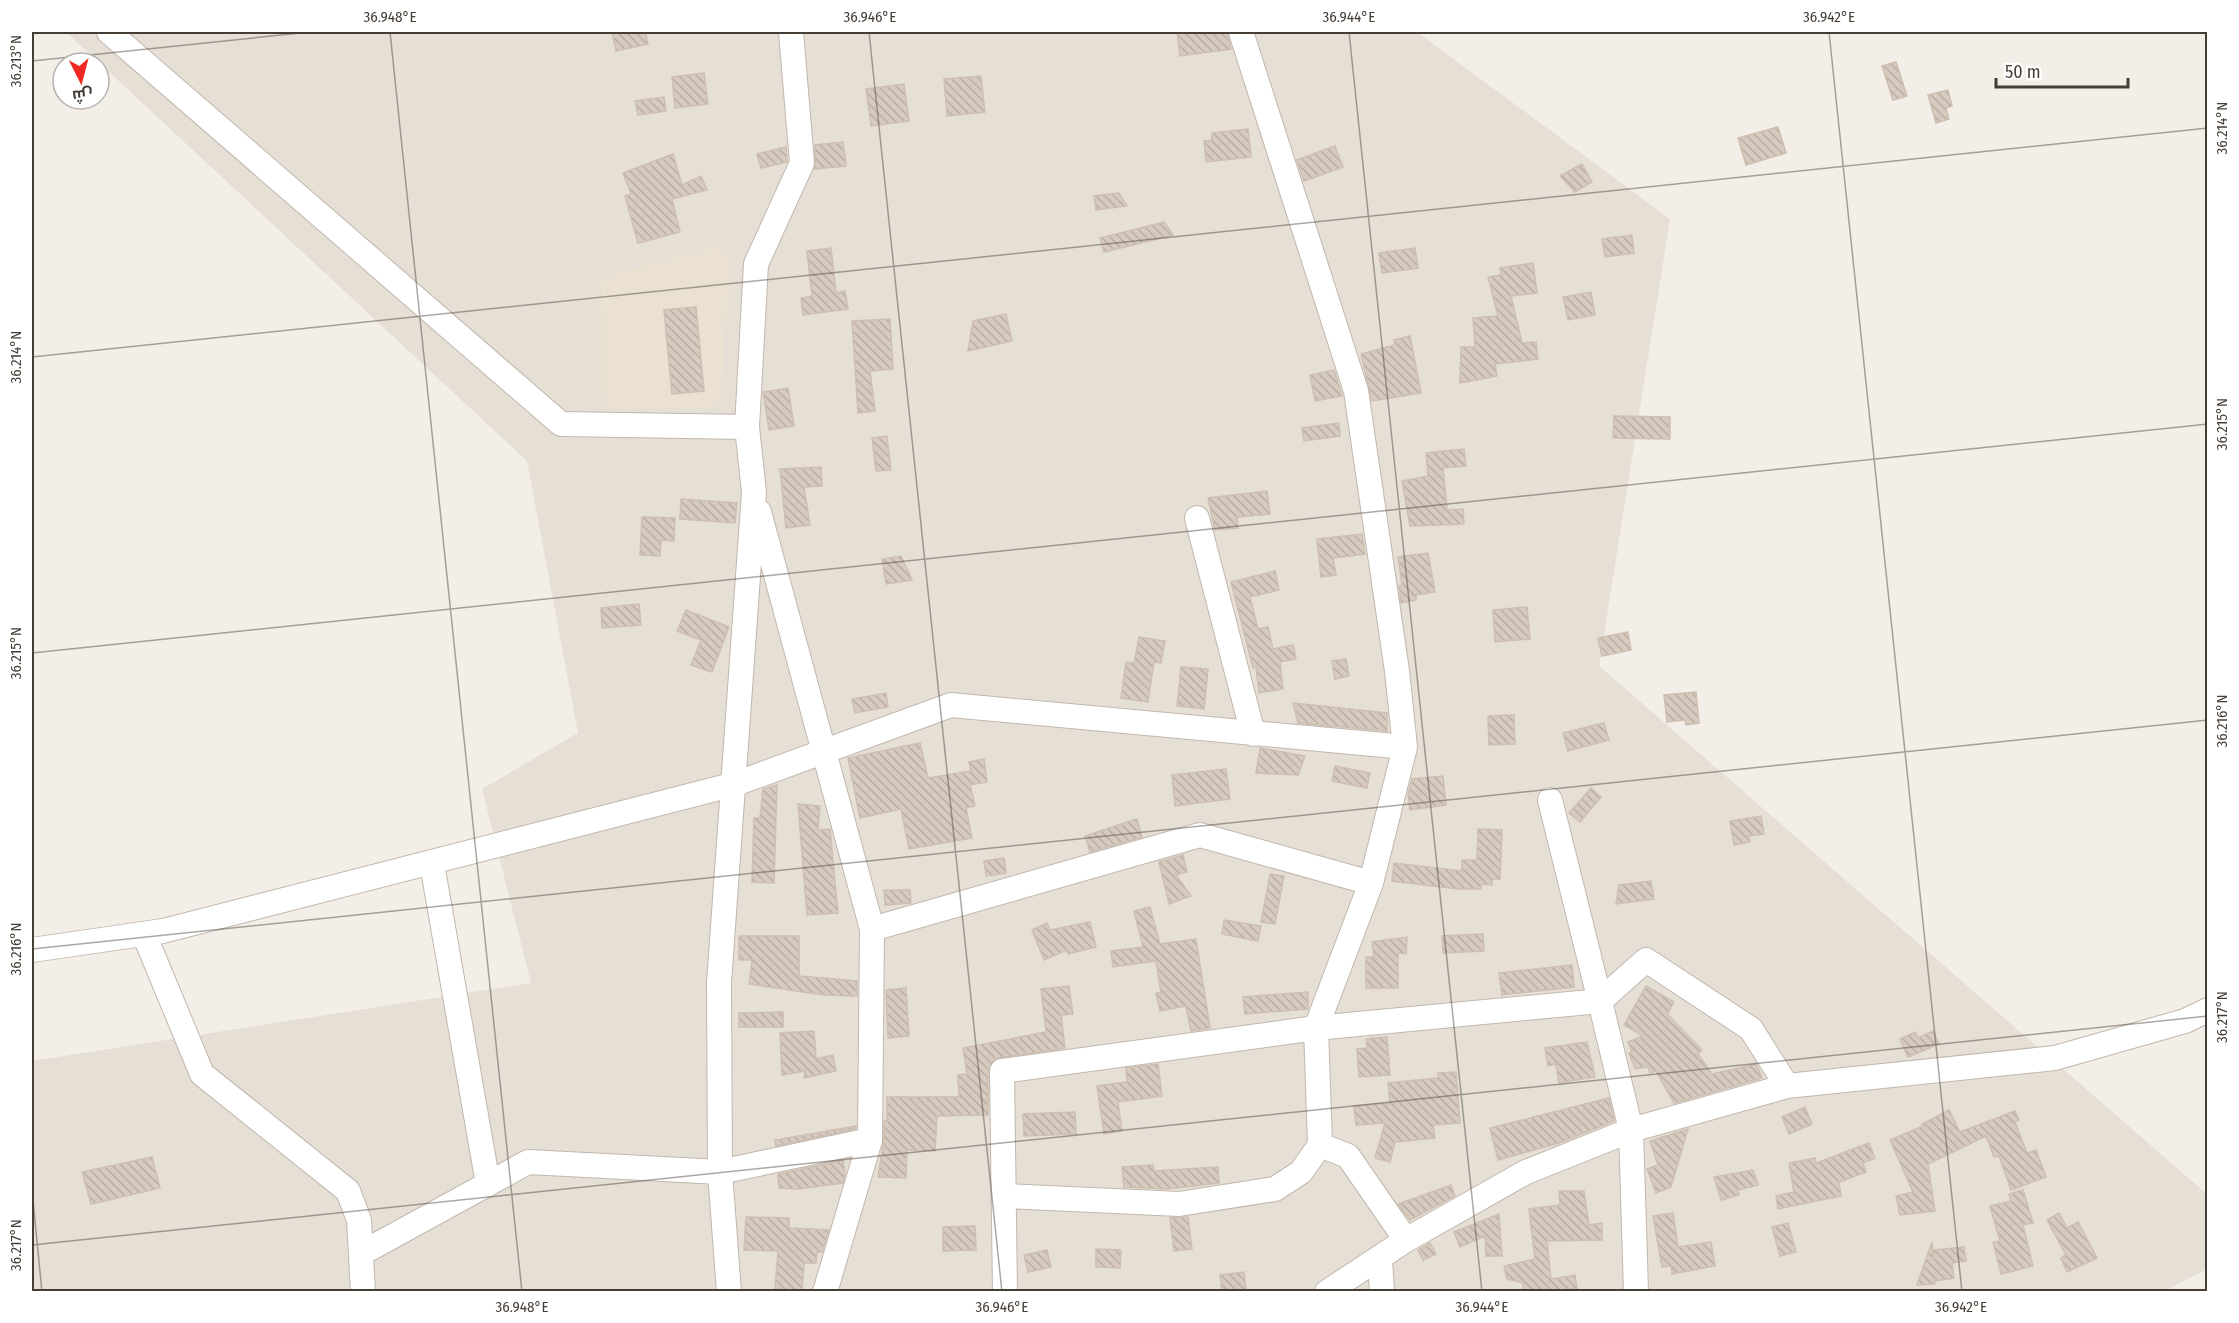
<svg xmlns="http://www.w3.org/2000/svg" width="2239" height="1323" viewBox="0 0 2239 1323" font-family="'Fira Sans Condensed',Cairo,sans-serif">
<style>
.residential{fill:#e6dfd6}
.education{fill:#ebe1d2}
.building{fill:url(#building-back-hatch);stroke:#cebfb1;stroke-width:1.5}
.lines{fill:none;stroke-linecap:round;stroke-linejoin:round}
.minor-casing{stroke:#c1b7ad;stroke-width:26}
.minor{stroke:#fff;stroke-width:24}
.ticks{fill:none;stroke:#453e36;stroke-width:1.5;stroke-opacity:0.45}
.neatline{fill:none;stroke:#453e36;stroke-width:2}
.ticks-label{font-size:15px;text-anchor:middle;fill:#453e36}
</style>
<defs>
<pattern id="building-back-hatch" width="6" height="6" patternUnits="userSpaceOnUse" patternTransform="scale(1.5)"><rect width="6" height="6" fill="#d7cbc0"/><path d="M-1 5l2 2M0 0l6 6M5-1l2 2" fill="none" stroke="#baafa6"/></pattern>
</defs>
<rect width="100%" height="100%" fill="#f3eee7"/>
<path class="residential" d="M 66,32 L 1417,32 L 1670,219 L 1599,666 L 2208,1195 L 2207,1269 L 2163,1292 L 32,1292 L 32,1061 L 531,983 L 482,789 L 578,733 L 527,461 Z"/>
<path class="education" d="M 718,246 L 730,261 L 721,399 L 710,408 L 602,409 L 601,277 Z"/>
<path class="building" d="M 612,32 L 645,32 L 648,44 L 616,51 Z
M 1177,32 L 1227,32 L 1231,49 L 1180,56 Z
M 1896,62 L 1907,96 L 1893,100 L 1882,66 Z
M 704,73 L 708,104 L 675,108 L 672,77 Z
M 981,76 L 985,112 L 947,116 L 944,79 Z
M 904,84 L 909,121 L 871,126 L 866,89 Z
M 1948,90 L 1952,106 L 1946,108 L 1949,119 L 1936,123 L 1928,95 Z
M 664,97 L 666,111 L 638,115 L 635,101 Z
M 1778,127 L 1786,153 L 1746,165 L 1738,138 Z
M 1248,129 L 1251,157 L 1206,162 L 1204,141 L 1212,140 L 1212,133 Z
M 843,142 L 846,166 L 815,169 L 815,145 Z
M 1335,146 L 1343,167 L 1304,181 L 1297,160 Z
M 786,147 L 787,162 L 761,168 L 757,154 Z
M 673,154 L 682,185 L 701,176 L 707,190 L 672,199 L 680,232 L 638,243 L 625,196 L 631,194 L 623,173 Z
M 1582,164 L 1592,182 L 1575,192 L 1560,176 Z
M 1119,193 L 1127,206 L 1096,210 L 1094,196 Z
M 1164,222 L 1173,235 L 1104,252 L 1100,238 Z
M 1632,235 L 1634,253 L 1605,257 L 1602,239 Z
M 831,248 L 836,293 L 845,291 L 848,309 L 803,315 L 801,298 L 812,296 L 807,251 Z
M 1415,248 L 1418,268 L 1382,273 L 1379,253 Z
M 1533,263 L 1537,293 L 1511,296 L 1522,343 L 1536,342 L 1538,359 L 1495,364 L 1497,376 L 1460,383 L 1461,347 L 1475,347 L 1473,318 L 1498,316 L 1488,277 L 1501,275 L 1500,268 Z
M 1591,292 L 1595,315 L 1568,320 L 1563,297 Z
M 696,307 L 704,391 L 672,394 L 664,310 Z
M 1006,314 L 1012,341 L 968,351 L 973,321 Z
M 890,319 L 893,369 L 870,371 L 875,411 L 858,413 L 852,321 Z
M 1410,336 L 1421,393 L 1372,401 L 1361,354 L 1395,345 L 1394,340 Z
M 1334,370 L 1342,396 L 1315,401 L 1310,375 Z
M 788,388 L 794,426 L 769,430 L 763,392 Z
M 1614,416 L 1670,417 L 1670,439 L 1613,438 Z
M 1339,423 L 1340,436 L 1304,441 L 1302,428 Z
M 887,436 L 891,470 L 876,471 L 872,438 Z
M 1464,449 L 1466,466 L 1443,468 L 1447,510 L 1463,509 L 1464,524 L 1410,526 L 1402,481 L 1428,476 L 1426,453 Z
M 821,467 L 822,486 L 804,487 L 810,525 L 786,528 L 780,469 Z
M 1267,491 L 1270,514 L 1237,517 L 1238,528 L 1215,530 L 1208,498 Z
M 681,499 L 737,503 L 735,523 L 680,519 Z
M 642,517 L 675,518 L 674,541 L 661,540 L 660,556 L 640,555 Z
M 1362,534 L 1365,554 L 1333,558 L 1336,575 L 1321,577 L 1317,539 Z
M 1428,553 L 1435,592 L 1416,595 L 1416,600 L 1401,603 L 1399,586 L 1402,585 L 1398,557 Z
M 901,556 L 912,580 L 886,584 L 882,559 Z
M 1275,571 L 1279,590 L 1250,597 L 1258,629 L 1268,627 L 1273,649 L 1293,645 L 1296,659 L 1280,662 L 1283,689 L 1259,693 L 1256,667 L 1253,668 L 1231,582 Z
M 639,604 L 641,625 L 602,628 L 601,608 Z
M 1527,607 L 1530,639 L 1495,642 L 1493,610 Z
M 686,610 L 729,627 L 712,672 L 691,665 L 701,640 L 677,631 Z
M 1628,632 L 1631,650 L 1602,656 L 1598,638 Z
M 1139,637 L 1165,641 L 1161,663 L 1154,662 L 1148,702 L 1121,698 L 1126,662 L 1134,663 Z
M 1346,659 L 1349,676 L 1335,679 L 1332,661 Z
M 1181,667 L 1208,669 L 1204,709 L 1177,706 Z
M 1696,692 L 1699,723 L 1686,725 L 1685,720 L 1667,722 L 1664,695 Z
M 886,693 L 888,707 L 855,713 L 852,699 Z
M 1293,703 L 1387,713 L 1387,731 L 1298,723 Z
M 1514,715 L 1515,744 L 1489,745 L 1488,716 Z
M 1604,723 L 1609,740 L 1568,751 L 1563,733 Z
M 920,743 L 928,778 L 971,771 L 969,762 L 984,759 L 987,782 L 970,785 L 975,806 L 966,808 L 972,838 L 909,849 L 901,809 L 860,818 L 848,758 Z
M 1260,748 L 1305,756 L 1298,775 L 1256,773 Z
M 1335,766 L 1370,773 L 1367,788 L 1332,781 Z
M 1226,769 L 1230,799 L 1175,806 L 1172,775 Z
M 1443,776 L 1446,805 L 1410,810 L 1408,794 L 1412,779 Z
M 777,785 L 774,883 L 752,882 L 754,818 L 760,818 L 763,789 Z
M 1591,788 L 1601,797 L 1580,822 L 1569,813 Z
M 798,804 L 820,806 L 818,830 L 830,829 L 838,913 L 807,915 Z
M 1761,816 L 1764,834 L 1749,836 L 1750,842 L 1734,845 L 1730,821 Z
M 1137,819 L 1142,837 L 1090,852 L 1085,836 Z
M 1478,829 L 1502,830 L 1500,879 L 1492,879 L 1492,885 L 1481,884 L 1481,889 L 1458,889 L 1392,881 L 1394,863 L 1462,871 L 1462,860 L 1477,860 Z
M 1183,855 L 1187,872 L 1176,875 L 1191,896 L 1169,904 L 1159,862 Z
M 1004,858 L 1006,873 L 986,876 L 984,861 Z
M 1270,874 L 1284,876 L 1275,924 L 1261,922 Z
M 1651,881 L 1654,899 L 1616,904 L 1619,885 Z
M 884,890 L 910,890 L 911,903 L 885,905 Z
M 1150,907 L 1160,944 L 1196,939 L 1210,1028 L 1191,1031 L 1186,1006 L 1160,1011 L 1156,993 L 1161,993 L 1156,961 L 1113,967 L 1111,951 L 1143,947 L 1134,911 Z
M 1224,920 L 1261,926 L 1258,941 L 1222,934 Z
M 1090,922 L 1096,947 L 1068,954 L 1067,950 L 1044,960 L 1032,930 L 1047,923 L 1050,930 Z
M 1483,934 L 1484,951 L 1443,953 L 1442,936 Z
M 739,936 L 799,936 L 799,976 L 857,981 L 857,996 L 824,995 L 749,984 L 752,960 L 739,960 Z
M 1407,937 L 1406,954 L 1398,953 L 1398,988 L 1366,988 L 1366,957 L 1374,957 L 1372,942 Z
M 1572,965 L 1574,987 L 1502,995 L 1499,973 Z
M 1069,986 L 1073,1014 L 1061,1015 L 1065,1048 L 994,1059 L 988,1071 L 988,1115 L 937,1116 L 935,1151 L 907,1150 L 906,1178 L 878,1177 L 884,1140 L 884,1121 L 887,1121 L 887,1097 L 959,1097 L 958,1075 L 967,1074 L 963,1048 L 1046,1032 L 1041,989 Z
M 1646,986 L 1674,1002 L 1667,1014 L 1702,1050 L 1698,1054 L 1712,1074 L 1756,1064 L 1762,1078 L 1674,1103 L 1656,1071 L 1650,1073 L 1648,1067 L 1635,1069 L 1629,1053 L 1632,1052 L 1628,1042 L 1643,1036 L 1624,1025 Z
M 906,988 L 909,1036 L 888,1038 L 886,990 Z
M 1308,992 L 1308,1009 L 1245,1014 L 1243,997 Z
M 783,1012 L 783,1027 L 739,1027 L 739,1013 Z
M 814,1031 L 816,1059 L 833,1055 L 836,1071 L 804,1078 L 805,1071 L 782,1075 L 780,1033 Z
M 1933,1031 L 1939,1044 L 1908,1057 L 1900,1039 L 1915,1032 L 1918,1038 Z
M 1387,1037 L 1390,1075 L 1359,1077 L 1357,1049 L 1367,1048 L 1366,1039 Z
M 1587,1042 L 1595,1077 L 1559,1083 L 1556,1064 L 1548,1066 L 1545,1048 Z
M 1158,1064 L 1162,1096 L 1118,1102 L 1122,1131 L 1104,1134 L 1097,1086 L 1127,1082 L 1126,1068 Z
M 1456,1072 L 1460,1123 L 1433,1125 L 1435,1138 L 1395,1142 L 1390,1162 L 1375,1158 L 1385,1123 L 1356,1125 L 1354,1106 L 1390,1103 L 1388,1083 L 1438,1078 L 1438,1073 Z
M 1609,1098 L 1614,1121 L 1559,1143 L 1498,1160 L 1490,1128 Z
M 1805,1107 L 1812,1124 L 1789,1134 L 1782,1117 Z
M 1949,1110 L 1960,1132 L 2015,1111 L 2019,1120 L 2015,1122 L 2027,1153 L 2036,1150 L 2046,1177 L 2011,1190 L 1999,1156 L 1994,1157 L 1986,1136 L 1928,1164 L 1935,1211 L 1900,1215 L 1896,1196 L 1913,1192 L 1890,1140 L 1923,1126 L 1922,1124 Z
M 1075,1112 L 1076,1134 L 1024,1136 L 1023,1114 Z
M 856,1126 L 855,1129 L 776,1146 L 775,1140 Z
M 1688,1129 L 1671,1187 L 1656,1193 L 1647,1169 L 1658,1165 L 1650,1141 Z
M 1869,1143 L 1875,1158 L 1863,1163 L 1866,1172 L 1839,1182 L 1841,1196 L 1778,1209 L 1776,1196 L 1794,1192 L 1789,1163 L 1815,1158 L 1816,1163 Z
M 152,1157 L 160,1188 L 91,1204 L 82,1172 Z
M 843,1160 L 845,1173 L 843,1183 L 798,1189 L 779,1188 L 778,1174 Z
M 1153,1165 L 1154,1171 L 1218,1167 L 1219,1183 L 1167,1189 L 1124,1187 L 1122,1167 Z
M 1753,1170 L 1758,1185 L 1738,1190 L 1739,1195 L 1721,1200 L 1714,1177 Z
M 1451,1185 L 1455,1196 L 1410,1220 L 1398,1204 Z
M 2023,1190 L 2033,1223 L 2023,1225 L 2033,1266 L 2001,1274 L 1993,1242 L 2000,1241 L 1990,1206 L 2011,1201 L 2009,1194 Z
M 1559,1191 L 1584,1191 L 1589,1225 L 1602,1223 L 1602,1240 L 1547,1241 L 1551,1279 L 1575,1275 L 1577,1289 L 1523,1292 L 1523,1283 L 1507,1279 L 1504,1266 L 1535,1259 L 1529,1209 L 1560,1205 Z
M 1673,1213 L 1678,1247 L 1711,1242 L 1715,1266 L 1672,1274 L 1671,1266 L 1662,1267 L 1653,1216 Z
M 2059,1213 L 2067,1228 L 2078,1222 L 2097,1258 L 2067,1272 L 2061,1258 L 2066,1255 L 2047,1220 Z
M 1499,1214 L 1502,1256 L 1486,1256 L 1485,1236 L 1460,1247 L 1454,1232 Z
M 746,1217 L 789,1218 L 789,1228 L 829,1230 L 822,1252 L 817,1252 L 816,1263 L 804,1263 L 802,1291 L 775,1289 L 778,1251 L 744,1250 Z
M 1188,1217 L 1192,1249 L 1174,1251 L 1170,1218 Z
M 1788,1223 L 1796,1252 L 1780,1256 L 1772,1227 Z
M 975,1226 L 976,1250 L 943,1251 L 943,1227 Z
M 1932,1242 L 1933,1260 L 1934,1250 L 1964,1247 L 1966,1261 L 1952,1263 L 1954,1278 L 1934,1281 L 1935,1284 L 1917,1285 Z
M 1430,1243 L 1436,1254 L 1423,1260 L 1418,1250 Z
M 1096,1249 L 1121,1250 L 1120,1268 L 1096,1267 Z
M 1047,1250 L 1051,1267 L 1028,1272 L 1024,1255 Z
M 1244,1272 L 1246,1292 L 1222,1292 L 1220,1275 Z"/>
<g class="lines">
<g class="minor-casing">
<path id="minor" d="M 109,32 L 561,424 L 747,427
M 759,512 L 872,929 L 870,1140 L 825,1292
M 1197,518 L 1253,734
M 1550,800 L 1600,1001 L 1646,960 L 1751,1029 L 1787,1086
M 432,864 L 488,1184
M 872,929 L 1200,835 L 1371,883
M 144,934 L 202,1074 L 348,1191 L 359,1220 L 363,1292
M 32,950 L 163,931 L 735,784 L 951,705 L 1405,747
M 1320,1145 L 1348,1156 L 1406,1240
M 1005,1196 L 1179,1204 L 1275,1189 L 1301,1172 L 1320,1145 L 1316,1028 L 1371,883 L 1405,747 L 1397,671 L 1356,391 L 1241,32
M 362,1253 L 528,1162 L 720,1172 L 870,1140
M 1380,1260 L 1382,1292
M 729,1292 L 720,1172 L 719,983 L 754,492 L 747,427 L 756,264 L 802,163 L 791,32
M 1005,1292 L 1002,1071 L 1316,1028 L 1600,1001 L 1631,1130 L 1636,1292
M 1327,1292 L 1406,1240 L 1526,1172 L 1631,1130 L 1787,1086 L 2055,1058 L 2185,1021 L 2208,1010"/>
</g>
<use href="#minor" class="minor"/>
</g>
<path class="ticks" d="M 390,32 L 522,1292M 869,32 L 1002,1292M 1349,32 L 1482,1292M 1829,32 L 1962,1292M 32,61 L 310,32M 32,357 L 2208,128M 32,653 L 2208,424M 32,949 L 2208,720M 32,1190 L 42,1292M 32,1245 L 2208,1016"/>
<rect width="2239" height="1323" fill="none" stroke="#ffffff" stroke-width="66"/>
<g transform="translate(81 81) rotate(174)"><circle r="28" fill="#ffffff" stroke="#b5b2af" stroke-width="1.5"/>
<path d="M0-4.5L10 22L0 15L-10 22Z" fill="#ef2922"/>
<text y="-9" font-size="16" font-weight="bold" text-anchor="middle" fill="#453e36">ش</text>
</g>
<path d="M1996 78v9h132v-9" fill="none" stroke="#453e36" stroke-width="3"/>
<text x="2005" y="78" font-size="18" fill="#453e36" stroke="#ffffff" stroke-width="4.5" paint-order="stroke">50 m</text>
<rect x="33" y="33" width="2173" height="1257" class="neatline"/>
<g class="ticks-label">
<text x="390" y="22">36.948°E</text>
<text x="870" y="22">36.946°E</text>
<text x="1349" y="22">36.944°E</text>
<text x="1829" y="22">36.942°E</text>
<text transform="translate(16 61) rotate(-90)" y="5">36.213°N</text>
<text transform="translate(2222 128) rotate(-90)" y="5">36.214°N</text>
<text transform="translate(16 357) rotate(-90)" y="5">36.214°N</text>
<text transform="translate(2222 424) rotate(-90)" y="5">36.215°N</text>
<text transform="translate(16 653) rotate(-90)" y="5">36.215°N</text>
<text transform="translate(2222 721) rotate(-90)" y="5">36.216°N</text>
<text transform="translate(16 949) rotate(-90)" y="5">36.216°N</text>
<text transform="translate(2222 1017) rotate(-90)" y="5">36.217°N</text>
<text transform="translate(16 1245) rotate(-90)" y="5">36.217°N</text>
<text x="522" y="1312">36.948°E</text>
<text x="1002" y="1312">36.946°E</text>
<text x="1482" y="1312">36.944°E</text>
<text x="1961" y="1312">36.942°E</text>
</g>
</svg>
